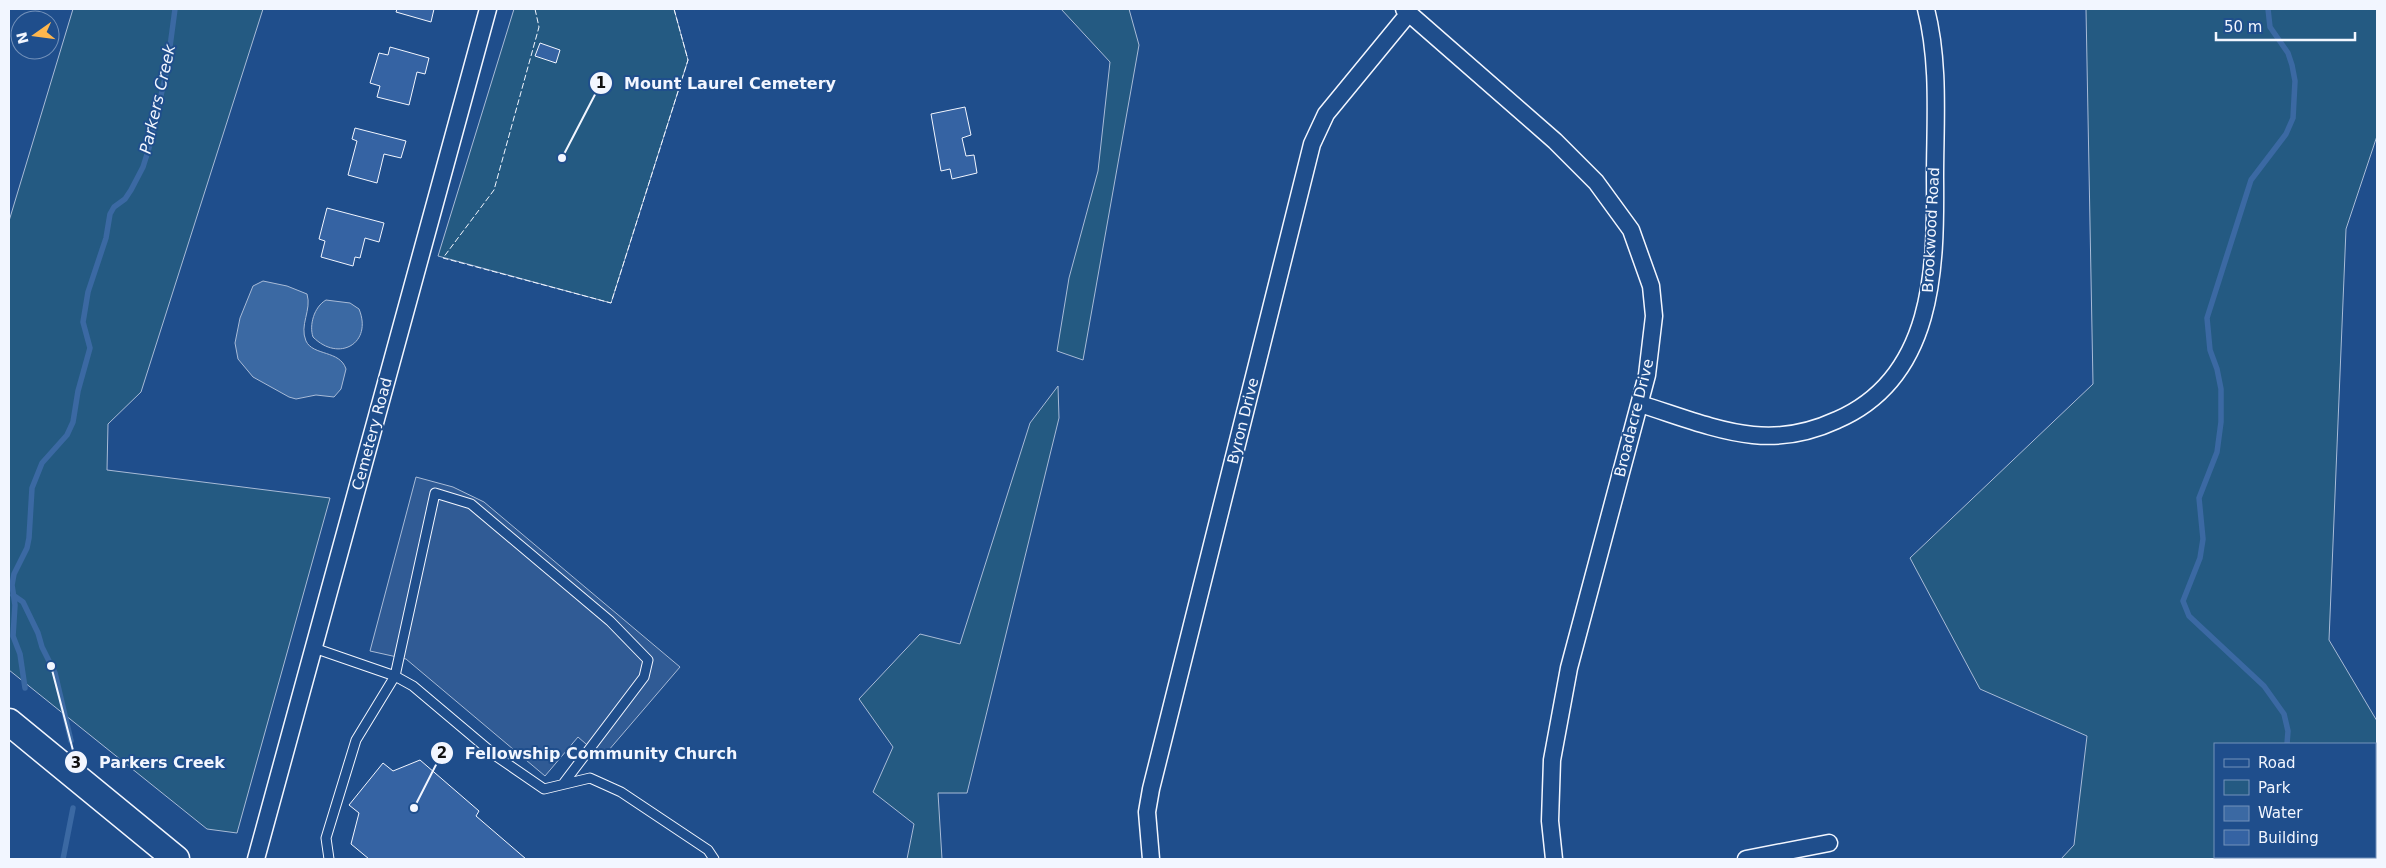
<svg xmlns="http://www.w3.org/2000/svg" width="2386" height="868" viewBox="0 0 2386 868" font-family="'DejaVu Sans',sans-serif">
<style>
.green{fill:#245a82;stroke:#a8bbd7}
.parking{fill:#305b95;stroke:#a8bbd7}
.water{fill:#3b69a3;stroke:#a8bbd7}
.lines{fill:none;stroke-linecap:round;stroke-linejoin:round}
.stream{stroke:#3b69a3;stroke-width:5.5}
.building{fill:#3563a3;stroke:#f2f6ff}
.service-casing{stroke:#f2f6ff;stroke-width:11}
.minor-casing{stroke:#f2f6ff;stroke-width:19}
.primary-casing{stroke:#f2f6ff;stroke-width:29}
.service{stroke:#1f4e8c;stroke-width:9}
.minor{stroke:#1f4e8c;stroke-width:16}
.primary{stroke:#1f4e8c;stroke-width:26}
.fence{stroke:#f2f6ff;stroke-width:1;stroke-dasharray:6 2.5;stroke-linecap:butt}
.labels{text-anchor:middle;stroke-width:4;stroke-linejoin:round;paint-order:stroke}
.street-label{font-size:15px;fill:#f2f6ff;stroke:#1f4e8c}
.water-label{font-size:16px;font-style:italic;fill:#f2f6ff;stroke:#1f4e8c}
.leader{fill:none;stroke:#f2f6ff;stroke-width:2}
.callout-dot{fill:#f2f6ff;stroke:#1f4e8c;stroke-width:2}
.mark-label{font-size:15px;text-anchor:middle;font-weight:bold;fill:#111}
.callout-label{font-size:16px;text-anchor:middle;font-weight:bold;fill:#f2f6ff;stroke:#1f4e8c;stroke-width:4;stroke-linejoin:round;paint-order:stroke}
</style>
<rect width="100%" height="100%" fill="#1f4e8c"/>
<path class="green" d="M 73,9 L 263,9 L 141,392 L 108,424 L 107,470 L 330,498 L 237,833 L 207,829 L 9,670 L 9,221 Z
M 514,9 L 674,9 L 688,60 L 611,303 L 438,256 Z
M 1061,9 L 1129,9 L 1139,45 L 1083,360 L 1057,351 L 1069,278 L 1098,171 L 1110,62 Z
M 2086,9 L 2377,9 L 2377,136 L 2346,229 L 2329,640 L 2377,721 L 2377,836 L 2375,841 L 2375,744 L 2215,744 L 2215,857 L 2365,857 L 2363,859 L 2061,859 L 2074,845 L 2087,736 L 1980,689 L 1910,558 L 2093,384 Z
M 1058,386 L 1059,418 L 967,793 L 938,793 L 942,859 L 907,859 L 914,824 L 873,792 L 893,747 L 859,699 L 920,634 L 960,644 L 1030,423 Z"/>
<path class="parking" d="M 416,477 L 453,487 L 484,502 L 680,667 L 602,758 L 578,737 L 545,776 L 406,659 L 370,651 Z"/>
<path class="water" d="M 263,281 L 287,286 L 307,294 C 312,310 299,325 306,341 C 313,356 340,350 346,369 L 341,389 L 334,397 L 316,395 L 296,399 L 289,397 L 253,377 L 238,359 L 235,343 L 240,318 L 253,286 Z
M 326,300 L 350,303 L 359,309 C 373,343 339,363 313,337 C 309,325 314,307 326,300 Z"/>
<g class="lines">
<path class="stream" d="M 2268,9 L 2270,27 L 2288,53 L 2292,65 L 2295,81 L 2293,118 L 2286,134 L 2251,180 L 2207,318 L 2210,350 L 2217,369 L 2221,389 L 2221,422 L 2217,452 L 2199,498 L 2203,539 L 2200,558 L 2183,601 L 2189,616 L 2264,686 L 2284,714 L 2288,731 L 2287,744
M 13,595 L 23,602 L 38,633 L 42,647 L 55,673 L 71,741
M 25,688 L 20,654 L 13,636 L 15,605 L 12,585 L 14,574 L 27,548 L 29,538 L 32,488 L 42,463 L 67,435 L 73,422 L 78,391 L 90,348 L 83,322 L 88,292 L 106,238 L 110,214 L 114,207 L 125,199 L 131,190 L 143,167 L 149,148 L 167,69 L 175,9
M 63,859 L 73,808
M 2224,859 L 2226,857"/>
</g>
<path class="building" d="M 397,9 L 434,9 L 431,22 L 396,12 Z
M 540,43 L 560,50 L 556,63 L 535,56 Z
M 390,47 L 429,58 L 425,74 L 417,72 L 409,105 L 377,97 L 380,86 L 370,83 L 379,53 L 388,55 Z
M 965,107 L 971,135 L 962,138 L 966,156 L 974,155 L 977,173 L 952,179 L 950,169 L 941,171 L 931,114 Z
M 355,128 L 406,141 L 401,158 L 384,154 L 377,183 L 348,175 L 357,141 L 352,139 Z
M 327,208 L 384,223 L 379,242 L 365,238 L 360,258 L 355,257 L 353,266 L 321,257 L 325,241 L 319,239 Z
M 420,760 L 479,811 L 476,816 L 526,859 L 369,859 L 351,844 L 359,813 L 349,805 L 383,763 L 393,771 Z"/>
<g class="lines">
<g class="service-casing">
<path id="service" d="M 314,648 L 395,676 L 413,686 L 496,756 L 544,789 L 590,778 L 621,792 L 708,850 L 714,859
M 329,859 L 326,838 L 356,740 L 395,676 L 435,493 L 471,504 L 610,621 L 648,660 L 644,677 L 563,784"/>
</g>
<g class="minor-casing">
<path id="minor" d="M 1404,9 L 1555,141 L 1596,182 L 1631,230 L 1651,286 L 1654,316 L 1647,375 L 1569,668 L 1552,760 L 1550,821 L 1554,859
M 1640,404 C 1676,415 1715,431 1753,435 C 1781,438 1811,432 1837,420 C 1934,378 1936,269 1935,178 C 1935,122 1940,64 1926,9
M 256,859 L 488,9
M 1151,859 L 1147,812 L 1151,789 L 1312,144 L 1326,114 L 1409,13
M 1746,859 L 1829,843"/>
</g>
<g class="primary-casing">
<path id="primary" d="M 9,722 L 176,859"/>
</g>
<use href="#service" class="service"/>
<use href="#minor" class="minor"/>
<use href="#primary" class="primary"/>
<path class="fence" d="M 535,9 L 539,27 L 494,190 L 443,258 L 611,303 L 688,60 L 674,9"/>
</g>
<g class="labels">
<g class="street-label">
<text transform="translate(1931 230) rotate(-87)" y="5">Brookwood Road</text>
<text transform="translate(1634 418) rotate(-76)" y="5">Broadacre Drive</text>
<text transform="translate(1243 421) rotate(-76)" y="5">Byron Drive</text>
<text transform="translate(372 434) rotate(-75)" y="5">Cemetery Road</text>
</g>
<g class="water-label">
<text transform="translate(157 99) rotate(-77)" y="6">Parkers Creek</text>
</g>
</g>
<path class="leader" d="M562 158L601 83M414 808L442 753M51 666L76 762"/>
<g class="callout-dot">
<circle cx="562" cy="158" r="5"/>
<circle cx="414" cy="808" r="5"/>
<circle cx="51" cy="666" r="5"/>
<circle cx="601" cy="83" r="12"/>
<circle cx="442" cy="753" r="12"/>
<circle cx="76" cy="762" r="12"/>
</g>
<g class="mark-label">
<text x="601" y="88">1</text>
<text x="442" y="758">2</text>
<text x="76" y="768">3</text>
</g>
<g class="callout-label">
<text x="730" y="89">Mount Laurel Cemetery</text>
<text x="601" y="759">Fellowship Community Church</text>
<text x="162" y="768">Parkers Creek</text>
</g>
<rect width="2386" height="868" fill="none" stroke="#f2f6ff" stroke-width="20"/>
<rect x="2214" y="743" width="162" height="115" fill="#1f4e8c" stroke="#7391ba"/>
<rect x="2224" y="759" width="25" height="8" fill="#1f4e8c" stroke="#7391ba"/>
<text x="2258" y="768" font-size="15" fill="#f2f6ff">Road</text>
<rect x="2224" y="780" width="25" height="15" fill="#245a82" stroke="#7391ba"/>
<text x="2258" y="793" font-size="15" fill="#f2f6ff">Park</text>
<rect x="2224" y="806" width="25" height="15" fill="#3b69a3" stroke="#7391ba"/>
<text x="2258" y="818" font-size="15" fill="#f2f6ff">Water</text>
<rect x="2224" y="830" width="25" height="15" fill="#3563a3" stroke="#7391ba"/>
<text x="2258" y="843" font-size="15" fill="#f2f6ff">Building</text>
<g transform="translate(35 35) rotate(256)"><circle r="24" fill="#1f4e8c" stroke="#7391ba"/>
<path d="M0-4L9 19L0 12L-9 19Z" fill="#ffb74d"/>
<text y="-8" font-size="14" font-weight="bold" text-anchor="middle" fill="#f2f6ff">N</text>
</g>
<path d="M2216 32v8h139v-8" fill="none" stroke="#f2f6ff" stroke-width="2.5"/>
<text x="2224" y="32" font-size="15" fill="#f2f6ff" stroke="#1f4e8c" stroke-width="4" paint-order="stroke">50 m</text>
</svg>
